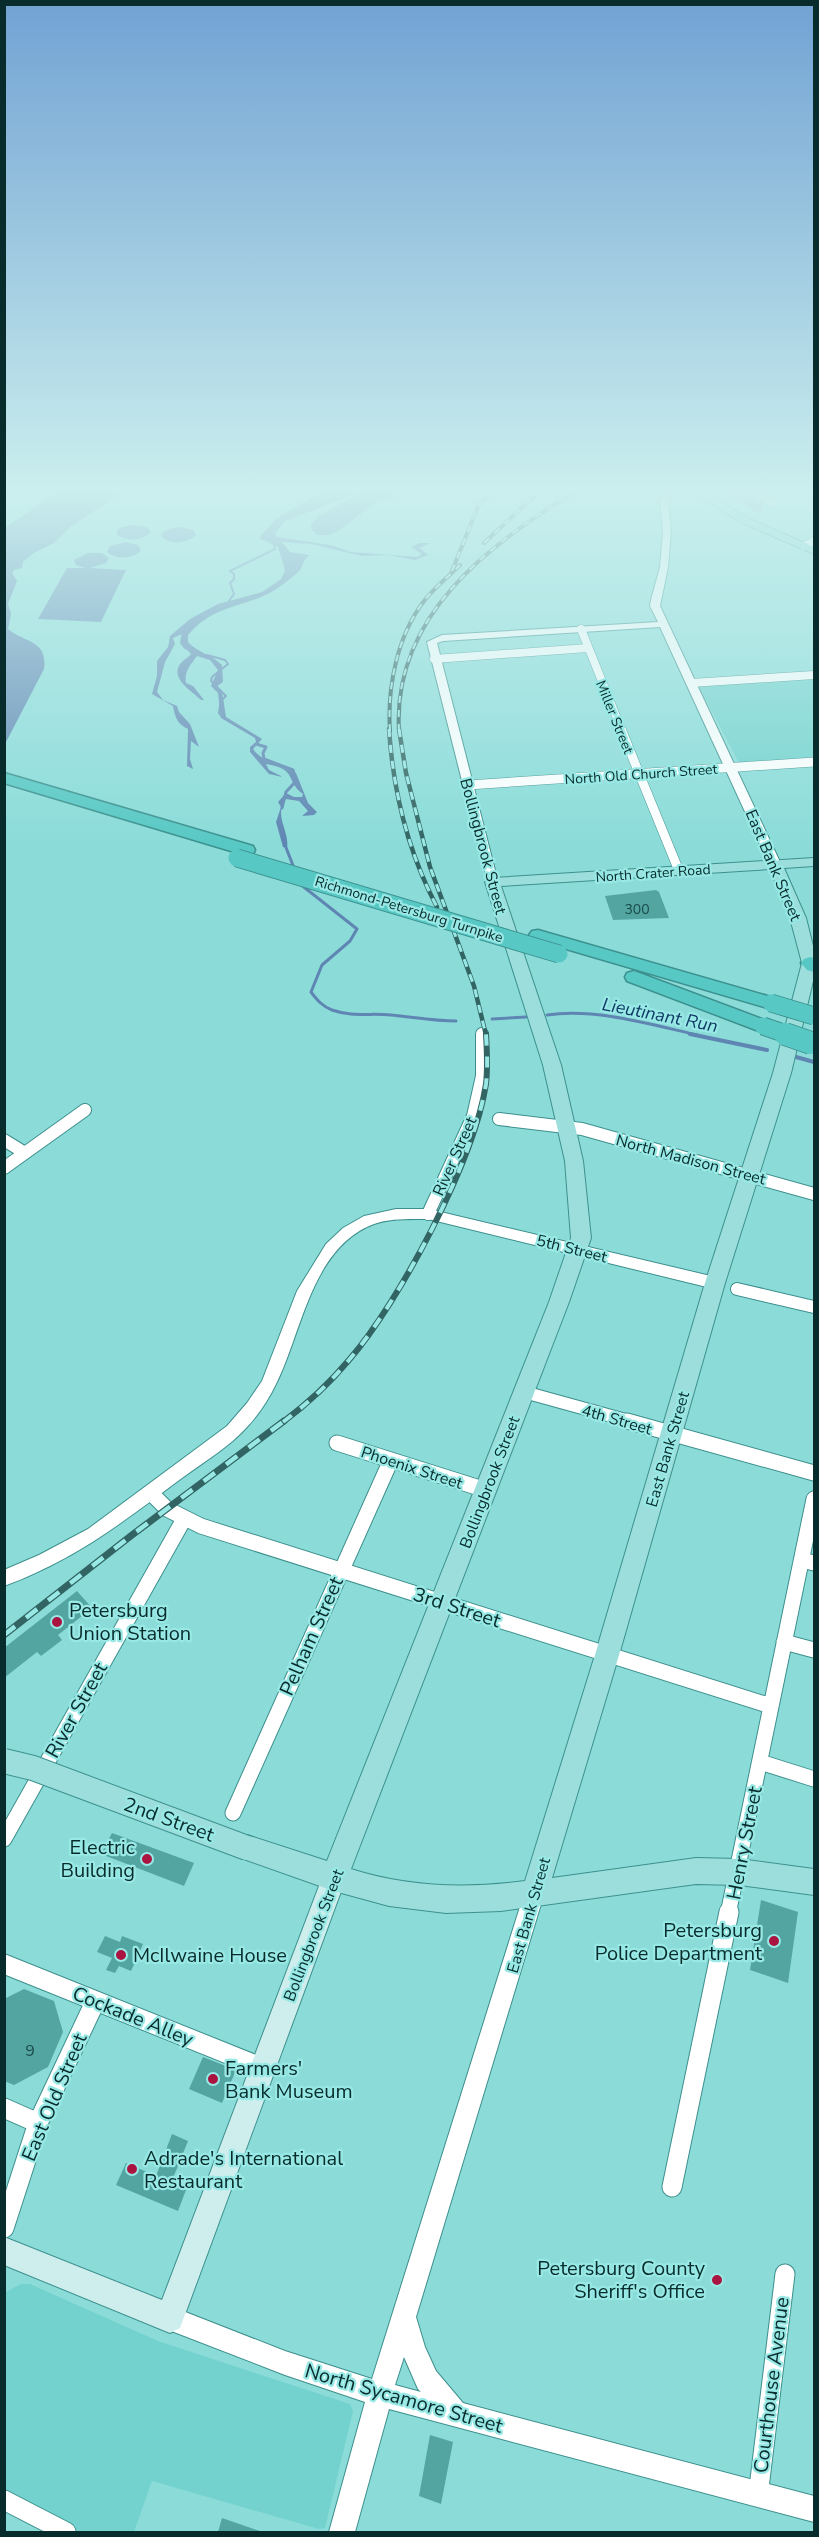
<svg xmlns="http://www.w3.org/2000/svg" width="819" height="2537" viewBox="0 0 819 2537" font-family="'Nunito Sans',sans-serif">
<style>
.built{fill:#73d2ce}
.forest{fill:#aa8abd}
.water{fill:#5f86b3}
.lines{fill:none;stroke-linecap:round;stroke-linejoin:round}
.stream-far2{stroke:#5f86b3;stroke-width:2}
.stream-far1{stroke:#5f86b3;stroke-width:3}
.stream{stroke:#5f86b3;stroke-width:4}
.building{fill:#53a5a2}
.minor-far4-casing{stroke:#3c8f8c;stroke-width:9}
.minor-far3-casing{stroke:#3c8f8c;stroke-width:10}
.minor-far2-casing{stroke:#3c8f8c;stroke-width:14}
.minor-far1-casing{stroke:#3c8f8c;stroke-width:17}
.minor-casing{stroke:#3c8f8c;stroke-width:21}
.tertiary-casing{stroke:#3c8f8c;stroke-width:2}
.secondary-casing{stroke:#3c8f8c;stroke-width:2}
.primary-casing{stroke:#3c918e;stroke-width:2}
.trunk-casing{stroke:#3c918e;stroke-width:2}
.motorway-casing{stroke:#3c918e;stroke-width:3}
.minor-far4{stroke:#fff;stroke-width:8}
.minor-far3{stroke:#fff;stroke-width:9}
.minor-far2{stroke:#fff;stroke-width:12}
.minor-far1{stroke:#fff;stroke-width:15}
.minor{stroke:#fff;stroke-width:19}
.tertiary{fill:#fff;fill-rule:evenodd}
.secondary{fill:#cdeeed;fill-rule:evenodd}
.primary{fill:#9bdedc;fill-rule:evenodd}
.trunk{fill:#7ad3d0;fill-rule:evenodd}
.motorway{fill:#58c8c4;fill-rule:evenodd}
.rail-far3-casing{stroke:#316462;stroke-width:4}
.rail-far2-casing{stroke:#316462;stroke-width:4.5}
.rail-far1-casing{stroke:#316462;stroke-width:6}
.rail-casing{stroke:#316462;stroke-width:7}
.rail-far3{stroke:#98e9e6;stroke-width:2;stroke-dasharray:7;stroke-linecap:butt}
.rail-far2{stroke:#98e9e6;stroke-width:3;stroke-dasharray:8;stroke-linecap:butt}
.rail-far1{stroke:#98e9e6;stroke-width:4;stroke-dasharray:11;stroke-linecap:butt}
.rail{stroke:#98e9e6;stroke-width:4.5;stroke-dasharray:14;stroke-linecap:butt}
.primary-bridge-casing{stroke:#3c918e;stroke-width:26;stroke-linecap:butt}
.motorway-bridge-far1-casing{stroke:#3c918e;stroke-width:19;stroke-linecap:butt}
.motorway-bridge-casing{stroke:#3c918e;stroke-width:24;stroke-linecap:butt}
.primary-bridge{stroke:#9bdedc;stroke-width:24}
.motorway-bridge-far1{stroke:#58c8c4;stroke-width:17}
.motorway-bridge{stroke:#58c8c4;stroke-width:22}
.poi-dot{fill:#aa1440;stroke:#98e9e6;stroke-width:2}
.labels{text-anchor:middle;stroke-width:4.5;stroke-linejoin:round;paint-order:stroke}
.far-street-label{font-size:14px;fill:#072c2b;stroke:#98e9e6}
.number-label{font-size:14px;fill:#1a4a49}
.street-label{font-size:16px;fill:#072c2b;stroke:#98e9e6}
.near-number-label{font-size:16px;fill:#1a4a49}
.water-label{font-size:18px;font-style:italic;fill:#113b67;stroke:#98e9e6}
.near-street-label{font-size:20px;fill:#072c2b;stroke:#98e9e6}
.near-poi-label{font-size:20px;fill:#072c2b;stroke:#98e9e6;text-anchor:start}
</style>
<rect width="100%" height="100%" fill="#8bdcd9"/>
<path class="built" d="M 814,679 L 814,758 L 739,763 L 699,687 Z
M 21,2284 L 30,2284 L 158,2341 L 350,2404 L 353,2411 L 325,2528 L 319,2529 L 152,2481 L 134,2532 L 75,2532 L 5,2496 L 4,2293 Z"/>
<path class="forest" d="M 720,490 L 748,490 L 762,503 L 763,508 L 759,513 Z"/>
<path class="water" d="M 60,490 L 126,490 L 70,527 L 54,543 L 34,553 L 23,562 L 22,568 L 14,570 L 12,573 L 17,581 L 8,604 L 11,614 L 8,629 C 25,643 48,640 44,669 L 5,744 L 5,528 Z
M 324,490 L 400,490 L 394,497 L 379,500 L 338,531 L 329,535 L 317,535 L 312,530 L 311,524 L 319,516 L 361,492 L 285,521 L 275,533 L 277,537 L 330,545 L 351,552 L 417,557 L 422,554 L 411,547 L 419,543 L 431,543 L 419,548 L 428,555 L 415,560 L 388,555 L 362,556 L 311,544 L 282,542 L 290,552 L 310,555 C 303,559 304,564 300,570 C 294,576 285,583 278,588 C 246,609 216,602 188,635 L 188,642 C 197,652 212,655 222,665 L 223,682 L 216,687 L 222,691 L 226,717 L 262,739 L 253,749 C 261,761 283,767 296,773 L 308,803 L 317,812 L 314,815 L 302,816 L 308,811 L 299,801 L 286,799 C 273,815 290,831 287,848 L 283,847 L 276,822 L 281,807 L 278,802 L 286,793 L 294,797 L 302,797 L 303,794 C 285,781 298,769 266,764 L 269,770 L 283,777 L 269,774 L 250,752 L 250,747 L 256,742 L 255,738 L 221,718 L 218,693 L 211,686 L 218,670 L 210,660 L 197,656 C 190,666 184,671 186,683 L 193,686 L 204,700 L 201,700 C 192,691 170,679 180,664 C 183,660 188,658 191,654 L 182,644 L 182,634 L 173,638 L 175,644 L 165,662 L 157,692 L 163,700 L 177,706 L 179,712 L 190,724 L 199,747 L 191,741 L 190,759 L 193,769 L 187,766 L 188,729 C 177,724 175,717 173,706 L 152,694 L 157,676 L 157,661 L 168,647 L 170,636 L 190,619 L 218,604 L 262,592 L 281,579 L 285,570 L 278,547 L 259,538 L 276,519 Z
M 132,525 L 147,527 L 151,532 C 142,541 126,542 116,534 L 119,528 Z
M 180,527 L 193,530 L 196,535 C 186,544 171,545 162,537 L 162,533 L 169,529 Z
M 126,542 L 138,545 L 141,551 C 132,559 116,560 107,552 L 110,546 Z
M 88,553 L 102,553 L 109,558 L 106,563 L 90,568 L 126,570 L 101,622 L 38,619 L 67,568 L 85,568 L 76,565 L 74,560 Z"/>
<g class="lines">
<path class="stream-far2" d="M 229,601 L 234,594 L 230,583 L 234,579 L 234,574 L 230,571 L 275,549 L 274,542
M 183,631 L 181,643 L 185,648 L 192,650
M 207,655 L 225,660 L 228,664 L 212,677 L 211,681 L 226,696 L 221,701 L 219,713 L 222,717"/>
<path class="stream-far1" d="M 256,744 L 266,747 L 263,753 L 264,759 L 293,770 L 296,781 L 286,792 L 282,808
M 285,845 L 294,868
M 300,884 L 357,929 L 350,941 L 322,965 L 311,992 C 317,1000 322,1006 332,1010 C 351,1017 372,1013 391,1015 C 413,1017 434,1021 456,1021
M 547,1015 C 596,1008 649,1024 697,1035
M 492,1019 L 526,1017"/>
<path class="stream" d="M 690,1034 L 767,1050
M 796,1057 L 814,1062"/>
</g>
<path class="building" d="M 656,890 L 659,892 L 669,918 L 613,920 L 605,896 Z
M 77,1591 L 92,1608 L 58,1635 L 62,1640 L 41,1656 L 37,1652 L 4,1678 L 4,1648 Z
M 112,1833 L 194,1863 L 184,1886 L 101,1854 Z
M 761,1900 L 798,1912 L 788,1983 L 750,1970 Z
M 105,1936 L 120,1942 L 122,1936 L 143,1944 L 131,1971 L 119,1966 L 115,1973 L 106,1970 L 112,1958 L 97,1952 Z
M 24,1989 L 54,2001 L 63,2032 L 48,2067 L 14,2085 L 4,2081 L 4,1999 Z
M 203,2057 L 236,2070 L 222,2103 L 189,2089 Z
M 172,2134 L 188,2141 L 171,2183 L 186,2190 L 178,2211 L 116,2185 L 126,2163 L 156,2176 Z
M 430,2435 L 453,2442 L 441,2504 L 419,2496 Z
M 222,2518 L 260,2531 L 260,2532 L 218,2532 Z"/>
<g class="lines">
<g class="minor-far4-casing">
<path id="minor-far4" d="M 754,490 L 761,497 L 773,503
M 804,546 L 814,541
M 581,629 L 622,731
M 434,659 L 588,648
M 691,683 L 814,675"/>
</g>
<g class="minor-far3-casing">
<path id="minor-far3" d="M 621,729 L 679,871
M 468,785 L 814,762"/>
</g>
<g class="minor-far2-casing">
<path id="minor-far2" d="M 499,1119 L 582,1129 L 814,1194
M 4,1140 L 25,1153
M 4,1168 L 85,1110
M 428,1214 L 473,1116 L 482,1076 L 482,1034
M 737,1289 L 814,1307
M 524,1392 L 633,1422"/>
</g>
<g class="minor-far1-casing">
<path id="minor-far1" d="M 627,1421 L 814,1473
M 337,1443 L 486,1490
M 151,1493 L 167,1509 L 201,1526 L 771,1706
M 802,1560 L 814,1563
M 784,1642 L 814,1650
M 760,1762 L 814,1779
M 233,1813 L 391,1460
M 4,1839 L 184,1519
M 728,1914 L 814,1499"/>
</g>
<g class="minor-casing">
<path id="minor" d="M 4,1964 L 263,2068
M 4,2108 L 38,2123
M 672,2187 L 729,1912
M 4,2228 L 38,2123 L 95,2002
M 758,2496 L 785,2274
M 4,2500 L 66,2532"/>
</g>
<g class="tertiary-casing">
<path id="tertiary" d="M 667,490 L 675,490 L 668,501 L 671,532 L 668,567 L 660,606 L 781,864 L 775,867 L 769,864 L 660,627 L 443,641 L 437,643 L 498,882 L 492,885 L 488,884 L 427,642 L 442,635 L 658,622 L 650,606 L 651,600 L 660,567 L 663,532 L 660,501 Z
M 396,1209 L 428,1209 L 715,1277 L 720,1279 L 723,1283 L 720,1287 L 715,1289 L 428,1219 C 410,1219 391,1218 374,1224 C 312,1247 302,1331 277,1382 C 269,1399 259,1414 247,1427 C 229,1447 204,1462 182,1478 C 123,1522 75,1560 4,1586 L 4,1570 L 39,1555 L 88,1529 L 227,1426 L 247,1403 L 262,1381 L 297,1291 L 326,1244 L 343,1228 L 364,1216 Z
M 534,1884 L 541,1887 L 544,1894 L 416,2317 L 425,2347 L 436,2371 L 463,2403 L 814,2496 L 814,2522 L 389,2409 L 355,2532 L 329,2532 L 365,2402 L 285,2375 L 161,2327 L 158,2318 L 161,2309 L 170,2306 L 285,2351 L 372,2379 L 524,1894 L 527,1887 ZM 404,2357 L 418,2389 L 421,2392 L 395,2385 Z"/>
</g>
<g class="secondary-casing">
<path id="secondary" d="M 334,1866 L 343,1869 L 346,1878 L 180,2328 L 170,2333 L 4,2265 L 4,2237 L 162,2300 L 322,1878 L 325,1869 Z"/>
</g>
<g class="primary-casing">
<path id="primary" d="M 814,858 L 814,866 L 784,868 L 806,918 L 814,950 L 814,977 L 791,1073 L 725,1283 L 619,1655 L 552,1878 L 696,1858 L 739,1859 L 814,1869 L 814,1895 L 739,1885 L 696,1884 L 501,1911 L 446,1913 L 389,1906 L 334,1891 L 238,1857 L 234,1848 L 238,1839 L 247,1835 L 327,1861 L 549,1302 L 571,1238 L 565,1161 L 543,1065 L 485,882 L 492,878 ZM 770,869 L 790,918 L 802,963 L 773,1073 L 705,1283 L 595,1655 L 525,1881 C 466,1889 407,1887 351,1869 L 569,1302 L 591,1238 L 583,1161 L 561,1065 L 501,886 Z"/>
</g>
<g class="trunk-casing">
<path id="trunk" d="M 689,490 L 701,490 L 750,519 L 814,547 L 814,554 L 742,523 Z"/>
</g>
<g class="motorway-casing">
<path id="motorway" d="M 4,773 L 253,846 L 255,850 L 253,854 L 241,854 L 4,783 Z
M 538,930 L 778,999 L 780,1003 L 778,1007 L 771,1009 L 532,939 L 529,935 L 532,931 Z
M 810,957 L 814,958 L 814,972 L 807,970 L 801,963 L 804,959 Z
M 634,971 L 770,1022 L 773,1026 L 770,1030 L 763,1032 L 756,1030 L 627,981 L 625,977 L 627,973 Z"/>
</g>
<use href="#minor-far4" class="minor-far4"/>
<use href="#minor-far3" class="minor-far3"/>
<use href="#minor-far2" class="minor-far2"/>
<use href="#minor-far1" class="minor-far1"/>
<use href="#minor" class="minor"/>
<use href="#tertiary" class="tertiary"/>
<use href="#secondary" class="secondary"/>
<use href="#primary" class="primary"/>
<use href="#trunk" class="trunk"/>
<use href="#motorway" class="motorway"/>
<g class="rail-far3-casing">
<path id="rail-far3" d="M 484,543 L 541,490
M 452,571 L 479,504 L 493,490
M 390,731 C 387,688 397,636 424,601 C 434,588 448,577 460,565
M 399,731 C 392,616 490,543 578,490"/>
</g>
<g class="rail-far2-casing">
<path id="rail-far2" d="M 389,729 C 393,790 408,852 437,907
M 399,729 L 406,773 L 430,867 L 474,986 L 486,1035"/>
</g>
<g class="rail-far1-casing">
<path id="rail-far1" d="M 283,1422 C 307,1404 329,1384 349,1360 C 400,1301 474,1161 486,1084 C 488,1067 487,1051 486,1034"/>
</g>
<g class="rail-casing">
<path id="rail" d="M 4,1635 L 132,1535 L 284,1421"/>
</g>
<use href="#rail-far3" class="rail-far3"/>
<use href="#rail-far2" class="rail-far2"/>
<use href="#rail-far1" class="rail-far1"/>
<use href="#rail" class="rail"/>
<g class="primary-bridge-casing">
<path id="primary-bridge" d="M 4,1761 L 33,1768 L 247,1848"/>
</g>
<g class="motorway-bridge-far1-casing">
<path id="motorway-bridge-far1" d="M 237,858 L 559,954
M 771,1003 L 814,1016
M 763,1026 L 789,1035"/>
</g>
<g class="motorway-bridge-casing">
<path id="motorway-bridge" d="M 785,1034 L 811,1043"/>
</g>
<use href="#primary-bridge" class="primary-bridge"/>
<use href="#motorway-bridge-far1" class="motorway-bridge-far1"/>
<use href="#motorway-bridge" class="motorway-bridge"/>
</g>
<linearGradient id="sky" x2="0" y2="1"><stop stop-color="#71a2d3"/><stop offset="0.58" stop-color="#cbefee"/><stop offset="1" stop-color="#cbefee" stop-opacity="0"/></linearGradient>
<rect width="819" height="845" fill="url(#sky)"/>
<g class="poi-dot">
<circle cx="57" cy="1622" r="6"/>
<circle cx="147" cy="1859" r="6"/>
<circle cx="774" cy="1941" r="6"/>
<circle cx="121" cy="1955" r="6"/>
<circle cx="213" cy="2079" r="6"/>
<circle cx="132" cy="2169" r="6"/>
<circle cx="717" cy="2280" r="6"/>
</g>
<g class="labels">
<g class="far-street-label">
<text transform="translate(615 717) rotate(68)" y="5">Miller Street</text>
<text transform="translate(641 774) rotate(-4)" y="5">North Old Church Street</text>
<text transform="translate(653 873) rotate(-4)" y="5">North Crater Road</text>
<text transform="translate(409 909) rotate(17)" y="5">Richmond-Petersburg Turnpike</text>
</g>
<g class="number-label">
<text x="637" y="914">300</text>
</g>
<g class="street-label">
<text transform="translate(484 846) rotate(75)" y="6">Bollingbrook Street</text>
<text transform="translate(774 865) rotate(67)" y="6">East Bank Street</text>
<text transform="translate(454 1156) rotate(-66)" y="6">River Street</text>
<text transform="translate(691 1159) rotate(15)" y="6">North Madison Street</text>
<text transform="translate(572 1248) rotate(14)" y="6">5th Street</text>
<text transform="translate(617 1419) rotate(16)" y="6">4th Street</text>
<text transform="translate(667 1449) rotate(-74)" y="6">East Bank Street</text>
<text transform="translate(412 1467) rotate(18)" y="6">Phoenix Street</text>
<text transform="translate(489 1482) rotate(-69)" y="6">Bollingbrook Street</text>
<text transform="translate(528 1915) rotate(-74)" y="6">East Bank Street</text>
<text transform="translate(313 1935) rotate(-69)" y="6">Bollingbrook Street</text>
</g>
<g class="near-number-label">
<text x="30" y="2056">9</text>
</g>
<g class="water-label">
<text transform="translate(660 1015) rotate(11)" y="6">Lieutinant Run</text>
</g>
<g class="near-street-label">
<text transform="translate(457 1607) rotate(18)" y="7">3rd Street</text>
<text transform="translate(311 1636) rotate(-66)" y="7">Pelham Street</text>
<text transform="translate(76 1710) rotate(-61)" y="7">River Street</text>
<text transform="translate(169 1819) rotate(20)" y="7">2nd Street</text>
<text transform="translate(744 1843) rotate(-79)" y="7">Henry Street</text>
<text transform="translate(133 2016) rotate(22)" y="7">Cockade Alley</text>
<text transform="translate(54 2097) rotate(-67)" y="7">East Old Street</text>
<text transform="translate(771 2385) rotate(-83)" y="7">Courthouse Avenue</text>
<text transform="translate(404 2398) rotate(16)" y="7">North Sycamore Street</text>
</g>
<g class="near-poi-label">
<text x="69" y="1617">Petersburg<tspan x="69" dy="23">Union Station</tspan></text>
<text x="135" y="1854" text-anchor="end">Electric<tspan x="135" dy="23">Building</tspan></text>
<text x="762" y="1937" text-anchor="end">Petersburg<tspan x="762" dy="23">Police Department</tspan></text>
<text x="133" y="1962">McIlwaine House</text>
<text x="225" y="2075">Farmers'<tspan x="225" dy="23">Bank Museum</tspan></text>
<text x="144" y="2165">Adrade's International<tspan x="144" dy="23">Restaurant</tspan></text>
<text x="705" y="2275" text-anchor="end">Petersburg County<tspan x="705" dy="23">Sheriff's Office</tspan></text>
</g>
</g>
<rect width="819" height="2537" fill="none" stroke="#072c2b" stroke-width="12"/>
</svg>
